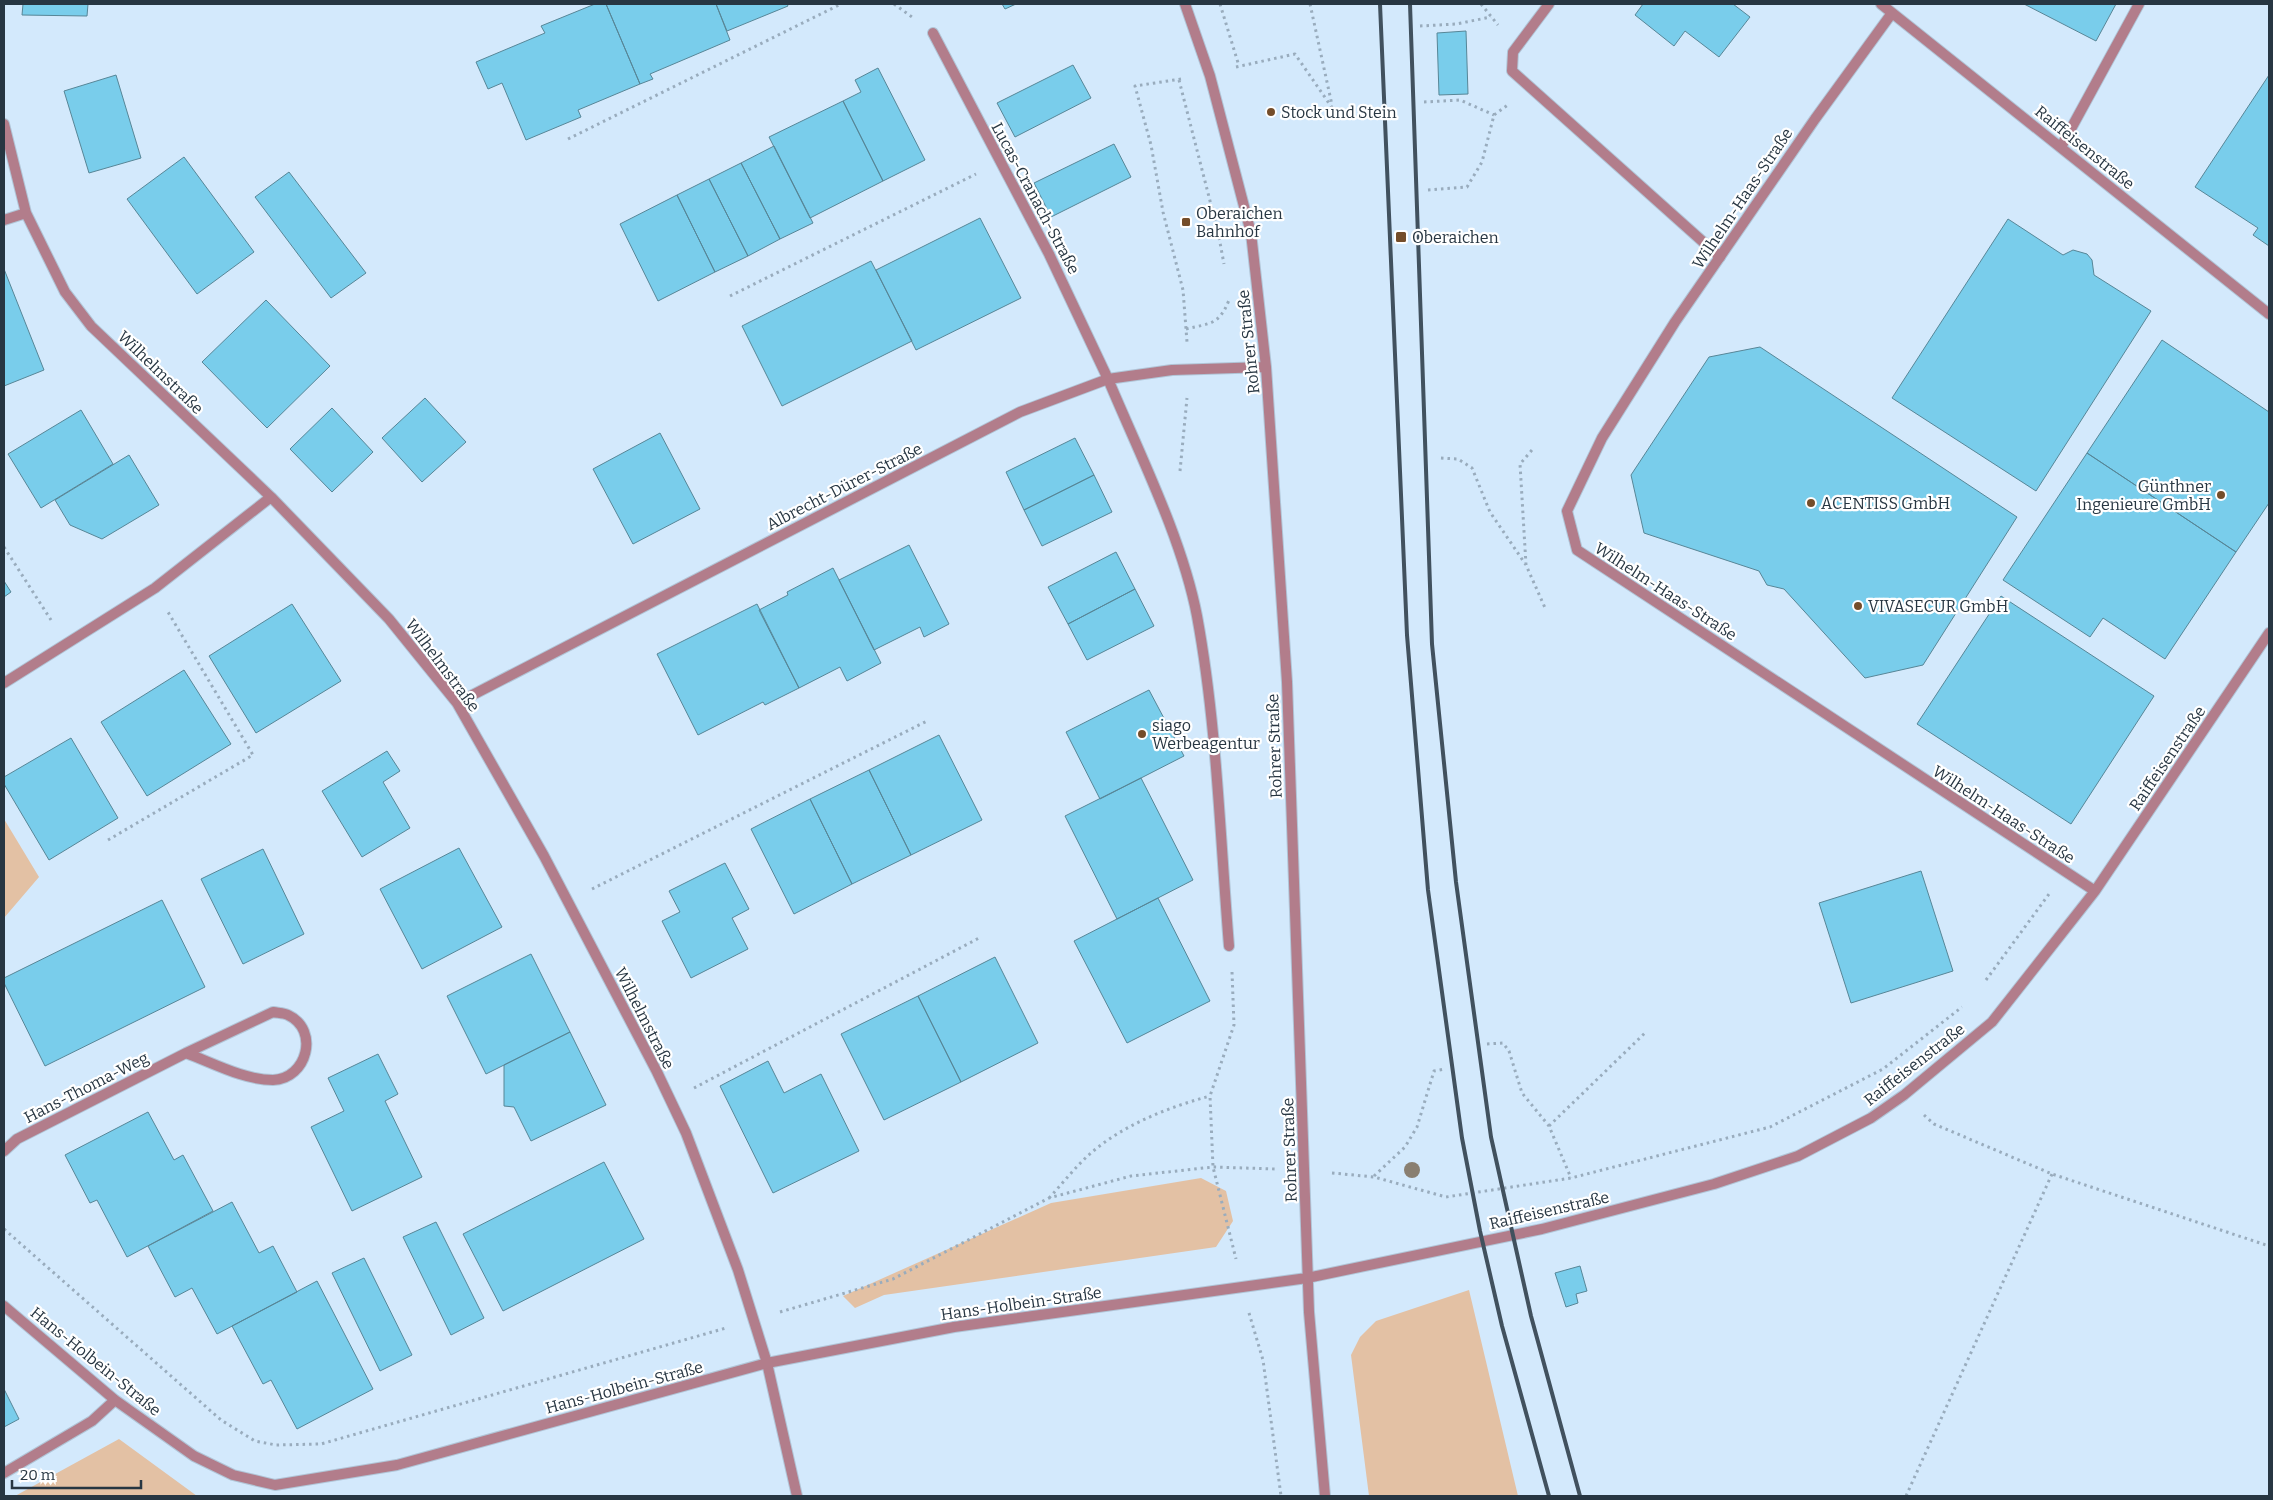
<svg xmlns="http://www.w3.org/2000/svg" width="2273" height="1500" viewBox="0 0 2273 1500" font-family="Bitter,serif">
<style>
.green{fill:#e3c1a4}
.building{fill:#79cdeb;stroke:#578697}
.lines{fill:none;stroke-linecap:round;stroke-linejoin:round}
.service-casing{stroke:#b1c5d7;stroke-width:12}
.minor-casing{stroke:#b1c5d7;stroke-width:12}
.path{stroke:#99acbd;stroke-width:3;stroke-dasharray:2.5 4;stroke-linecap:butt}
.service{stroke:#b27d8b;stroke-width:10}
.minor{stroke:#b27d8b;stroke-width:10}
.rail{stroke:#41515e;stroke-width:4}
.tree{fill:#897f71}
.poi-dot{fill:#744d2a;stroke:#fff;stroke-width:2}
.labels{text-anchor:middle;stroke-width:4.5;stroke-linejoin:round;paint-order:stroke}
.poi-label{font-size:16px;fill:#273642;stroke:#fff;text-anchor:start}
.street-label{font-size:16px;fill:#273642;stroke:#fff}
</style>
<rect width="100%" height="100%" fill="#d3e9fc"/>
<path class="green" d="M 4,819 L 39,877 L 4,918 Z
M 1201,1178 L 1226,1191 L 1233,1221 L 1216,1247 L 884,1295 L 855,1308 L 843,1296 L 1051,1203 Z
M 1469,1290 L 1518,1496 L 1369,1496 L 1351,1355 L 1360,1337 L 1376,1321 Z
M 119,1439 L 197,1496 L 15,1496 Z"/>
<path class="building" d="M 23,4 L 88,4 L 87,16 L 22,15 Z
M 595,4 L 606,4 L 640,84 L 578,110 L 581,117 L 526,140 L 502,83 L 488,89 L 476,62 L 545,33 L 541,26 Z
M 606,4 L 716,4 L 730,40 L 650,74 L 653,79 L 640,84 Z
M 716,4 L 787,4 L 788,6 L 727,31 Z
M 1002,4 L 1016,4 L 1005,9 Z
M 1643,4 L 1733,4 L 1750,17 L 1719,57 L 1685,31 L 1674,46 L 1635,15 Z
M 2024,4 L 2116,4 L 2096,41 Z
M 1466,31 L 1468,94 L 1439,95 L 1437,33 Z
M 1073,65 L 1091,98 L 1015,137 L 997,103 Z
M 878,68 L 925,160 L 883,181 L 843,101 L 861,92 L 855,80 Z
M 116,75 L 141,158 L 89,173 L 64,91 Z
M 2269,75 L 2269,246 L 2253,235 L 2258,228 L 2195,187 Z
M 843,101 L 883,181 L 810,218 L 769,137 Z
M 1114,144 L 1131,177 L 1051,217 L 1034,183 Z
M 774,146 L 813,223 L 780,239 L 741,163 Z
M 184,157 L 254,252 L 197,294 L 127,199 Z
M 741,163 L 780,239 L 748,256 L 709,179 Z
M 289,172 L 366,273 L 331,298 L 255,197 Z
M 709,179 L 748,256 L 715,272 L 677,195 Z
M 677,195 L 715,272 L 658,301 L 620,224 Z
M 980,218 L 1021,298 L 916,350 L 876,270 Z
M 2008,219 L 2063,255 L 2073,250 L 2087,254 L 2092,260 L 2094,275 L 2151,311 L 2036,491 L 1892,398 Z
M 871,261 L 912,341 L 782,406 L 742,326 Z
M 4,269 L 44,370 L 4,386 Z
M 266,300 L 330,366 L 267,428 L 202,362 Z
M 2162,340 L 2269,412 L 2269,503 L 2236,552 L 2087,453 Z
M 1760,347 L 2017,517 L 1923,665 L 1865,678 L 1784,589 L 1767,585 L 1759,571 L 1644,533 L 1631,475 L 1709,357 Z
M 425,398 L 466,442 L 422,482 L 382,438 Z
M 332,408 L 373,452 L 332,492 L 290,449 Z
M 81,410 L 113,464 L 41,508 L 8,454 Z
M 660,433 L 700,509 L 633,544 L 593,469 Z
M 1075,438 L 1094,475 L 1024,510 L 1006,472 Z
M 2087,453 L 2236,552 L 2165,659 L 2103,618 L 2090,637 L 2003,580 Z
M 129,455 L 159,505 L 102,539 L 70,525 L 55,500 Z
M 1094,475 L 1112,512 L 1042,546 L 1024,510 Z
M 909,545 L 949,624 L 924,637 L 920,627 L 874,650 L 839,580 Z
M 1116,552 L 1135,589 L 1068,624 L 1048,587 Z
M 833,568 L 881,663 L 847,681 L 840,667 L 799,688 L 759,610 L 788,595 L 787,592 Z
M 4,581 L 11,592 L 4,597 Z
M 1135,589 L 1154,626 L 1087,660 L 1068,624 Z
M 2001,596 L 2154,696 L 2071,824 L 1917,724 Z
M 292,604 L 341,681 L 256,733 L 209,656 Z
M 757,604 L 799,688 L 765,705 L 763,702 L 698,735 L 657,654 Z
M 184,670 L 231,744 L 147,796 L 101,722 Z
M 1149,690 L 1184,756 L 1100,799 L 1066,732 Z
M 939,735 L 982,820 L 911,855 L 869,770 Z
M 71,738 L 118,818 L 49,860 L 4,784 L 4,777 Z
M 387,751 L 400,771 L 383,782 L 410,828 L 362,857 L 322,791 Z
M 869,770 L 911,855 L 852,884 L 810,799 Z
M 1141,778 L 1193,880 L 1117,919 L 1065,816 Z
M 810,799 L 852,884 L 794,914 L 751,829 Z
M 459,848 L 502,927 L 422,969 L 380,889 Z
M 263,849 L 304,934 L 243,964 L 201,879 Z
M 725,863 L 749,909 L 732,918 L 748,949 L 691,978 L 662,921 L 680,912 L 669,891 Z
M 1921,871 L 1953,971 L 1851,1003 L 1819,903 Z
M 1158,898 L 1210,1001 L 1127,1043 L 1074,941 Z
M 162,900 L 205,987 L 45,1066 L 4,983 L 4,978 Z
M 531,954 L 570,1032 L 486,1074 L 447,996 Z
M 995,957 L 1038,1043 L 961,1082 L 918,996 Z
M 918,996 L 961,1082 L 884,1120 L 841,1034 Z
M 570,1032 L 606,1105 L 531,1141 L 514,1107 L 504,1106 L 504,1065 Z
M 378,1054 L 398,1094 L 385,1101 L 422,1177 L 352,1211 L 311,1127 L 344,1111 L 328,1078 Z
M 768,1061 L 784,1093 L 821,1074 L 859,1151 L 773,1193 L 720,1086 Z
M 148,1112 L 174,1160 L 183,1155 L 213,1211 L 127,1257 L 97,1200 L 90,1203 L 65,1155 Z
M 604,1162 L 644,1239 L 503,1311 L 463,1234 Z
M 232,1202 L 259,1253 L 273,1246 L 297,1292 L 217,1334 L 192,1288 L 175,1297 L 148,1246 Z
M 436,1222 L 484,1318 L 451,1335 L 403,1237 Z
M 364,1258 L 412,1355 L 380,1371 L 332,1273 Z
M 1580,1266 L 1587,1291 L 1576,1294 L 1578,1303 L 1566,1307 L 1555,1273 Z
M 317,1281 L 373,1389 L 297,1429 L 271,1380 L 263,1384 L 232,1326 Z
M 4,1389 L 19,1419 L 4,1427 Z"/>
<g class="lines">
<g class="service-casing">
<path id="service" d="M 1549,4 L 1513,52 L 1512,71 L 1720,257
M 2061,147 L 2139,4
M 1108,379 C 1139,453 1182,538 1197,616 C 1217,724 1220,837 1229,946
M 767,1363 L 797,1496"/>
</g>
<g class="minor-casing">
<path id="minor" d="M 1185,4 L 1210,76 L 1251,233 L 1266,367 L 1287,682 L 1309,1312 L 1325,1496
M 1881,4 L 2269,314
M 1892,13 L 1815,119 L 1675,322 L 1602,438 L 1567,511 L 1577,550 L 2095,891
M 933,33 L 1049,254 L 1108,379
M 4,124 L 26,213 L 65,292 L 91,326 L 271,497 L 389,619 L 457,703 L 544,856 L 657,1072 L 686,1133 L 738,1270 L 767,1363
M 4,220 L 26,213
M 4,683 L 155,588 L 271,497
M 457,703 L 1020,412 L 1108,379 L 1172,370 L 1266,367
M 4,1151 L 17,1139 L 186,1053 L 273,1012 C 278,1013 284,1013 288,1015 C 320,1030 307,1079 273,1080 C 244,1080 213,1063 186,1053
M 4,1306 L 115,1400 L 194,1456 L 233,1475 L 275,1485 L 397,1465 L 767,1363 L 954,1327 L 1307,1278 L 1542,1229 L 1714,1184 L 1798,1156 L 1871,1118 L 1904,1095 L 1992,1022 L 2095,891 L 2269,633
M 4,1473 L 92,1421 L 115,1400"/>
</g>
<path class="path" d="M 894,4 L 912,17
M 1220,4 L 1239,66
M 1310,4 L 1332,105
M 1481,4 L 1498,25
M 1420,26 L 1456,24 L 1491,17
M 1236,67 L 1295,54 L 1333,109
M 1181,79 L 1135,86 L 1151,145 L 1163,212 L 1183,290 L 1187,342
M 1179,80 L 1218,232 L 1224,264
M 1424,102 L 1460,100 L 1494,115
M 1333,109 L 1377,111
M 568,139 L 841,4
M 1428,190 L 1467,187 L 1482,162 L 1494,115 L 1509,104
M 730,296 L 976,174
M 1186,329 C 1211,323 1219,325 1229,300
M 1441,458 L 1458,459 L 1472,468 L 1490,512 L 1526,565 L 1546,610
M 1180,471 L 1187,398
M 4,547 L 51,620
M 1526,565 L 1520,464 L 1532,450
M 108,840 L 253,755 L 168,612
M 592,889 L 929,720
M 1232,972 L 1234,1025 L 1210,1096 L 1213,1167 L 1236,1259
M 1986,980 L 2049,894
M 1487,1044 L 1503,1043 L 1509,1051 L 1522,1093 L 1549,1126 L 1571,1178
M 694,1088 L 981,937
M 1924,1115 L 1934,1124 L 2052,1174 L 2269,1246
M 1549,1126 L 1647,1031
M 1332,1173 L 1374,1177 L 1446,1197 L 1571,1178 L 1770,1127 L 1883,1069 L 1962,1007
M 1374,1176 L 1405,1147 L 1417,1127 L 1434,1071 L 1445,1069
M 1049,1198 C 1063,1183 1076,1166 1091,1153 C 1123,1125 1169,1107 1210,1096
M 4,1229 L 221,1420 L 255,1441 L 276,1445 L 321,1444 L 726,1328
M 780,1312 L 893,1279 L 1049,1198 L 1131,1176 L 1213,1167 L 1276,1169
M 1249,1313 L 1263,1360 L 1281,1496
M 1906,1496 L 2052,1174"/>
<use href="#service" class="service"/>
<use href="#minor" class="minor"/>
<path class="rail" d="M 1380,4 L 1407,635 L 1428,890 L 1462,1138 L 1480,1231 L 1502,1326 L 1549,1496
M 1410,4 L 1432,644 L 1456,882 L 1491,1137 L 1531,1316 L 1580,1496"/>
</g>
<circle class="tree" cx="1412" cy="1170" r="8"/>
<g class="poi-dot">
<circle cx="1271" cy="112" r="5"/>
<rect x="1181" y="217" width="10" height="10" rx="2.5"/>
<rect x="1395" y="231" width="12" height="12" rx="2.5"/>
<circle cx="2221" cy="495" r="5"/>
<circle cx="1811" cy="503" r="5"/>
<circle cx="1858" cy="606" r="5"/>
<circle cx="1142" cy="734" r="5"/>
</g>
<g class="labels">
<g class="poi-label">
<text x="1281" y="118">Stock und Stein</text>
<text x="1196" y="219">Oberaichen<tspan x="1196" dy="18">Bahnhof</tspan></text>
<text x="1412" y="243">Oberaichen</text>
<text x="2211" y="492" text-anchor="end">Günthner<tspan x="2211" dy="18">Ingenieure GmbH</tspan></text>
<text x="1821" y="509">ACENTISS GmbH</text>
<text x="1868" y="612">VIVASECUR GmbH</text>
<text x="1152" y="731">siago<tspan x="1152" dy="18">Werbeagentur</tspan></text>
</g>
<g class="street-label">
<text transform="translate(2085 147) rotate(39)" y="6">Raiffeisenstraße</text>
<text transform="translate(1036 198) rotate(62)" y="6">Lucas-Cranach-Straße</text>
<text transform="translate(1742 198) rotate(-56)" y="6">Wilhelm-Haas-Straße</text>
<text transform="translate(1248 342) rotate(-96)" y="6">Rohrer Straße</text>
<text transform="translate(161 372) rotate(44)" y="6">Wilhelmstraße</text>
<text transform="translate(844 486) rotate(-27)" y="6">Albrecht-Dürer-Straße</text>
<text transform="translate(1666 591) rotate(33)" y="6">Wilhelm-Haas-Straße</text>
<text transform="translate(443 665) rotate(53)" y="6">Wilhelmstraße</text>
<text transform="translate(1274 746) rotate(-92)" y="6">Rohrer Straße</text>
<text transform="translate(2167 758) rotate(-56)" y="6">Raiffeisenstraße</text>
<text transform="translate(2004 814) rotate(33)" y="6">Wilhelm-Haas-Straße</text>
<text transform="translate(645 1018) rotate(63)" y="6">Wilhelmstraße</text>
<text transform="translate(1914 1064) rotate(-38)" y="6">Raiffeisenstraße</text>
<text transform="translate(86 1087) rotate(-27)" y="6">Hans-Thoma-Weg</text>
<text transform="translate(1289 1150) rotate(-92)" y="6">Rohrer Straße</text>
<text transform="translate(1549 1210) rotate(-13)" y="6">Raiffeisenstraße</text>
<text transform="translate(1021 1303) rotate(-8)" y="6">Hans-Holbein-Straße</text>
<text transform="translate(96 1361) rotate(39)" y="6">Hans-Holbein-Straße</text>
<text transform="translate(624 1387) rotate(-15)" y="6">Hans-Holbein-Straße</text>
</g>
</g>
<rect width="2273" height="1500" fill="none" stroke="#273642" stroke-width="10"/>
<path d="M12 1480v8h129v-8" fill="none" stroke="#273642" stroke-width="2.5"/>
<text x="20" y="1480" font-size="15" fill="#273642" stroke="#ffffff" stroke-width="4" paint-order="stroke">20 m</text>
</svg>
